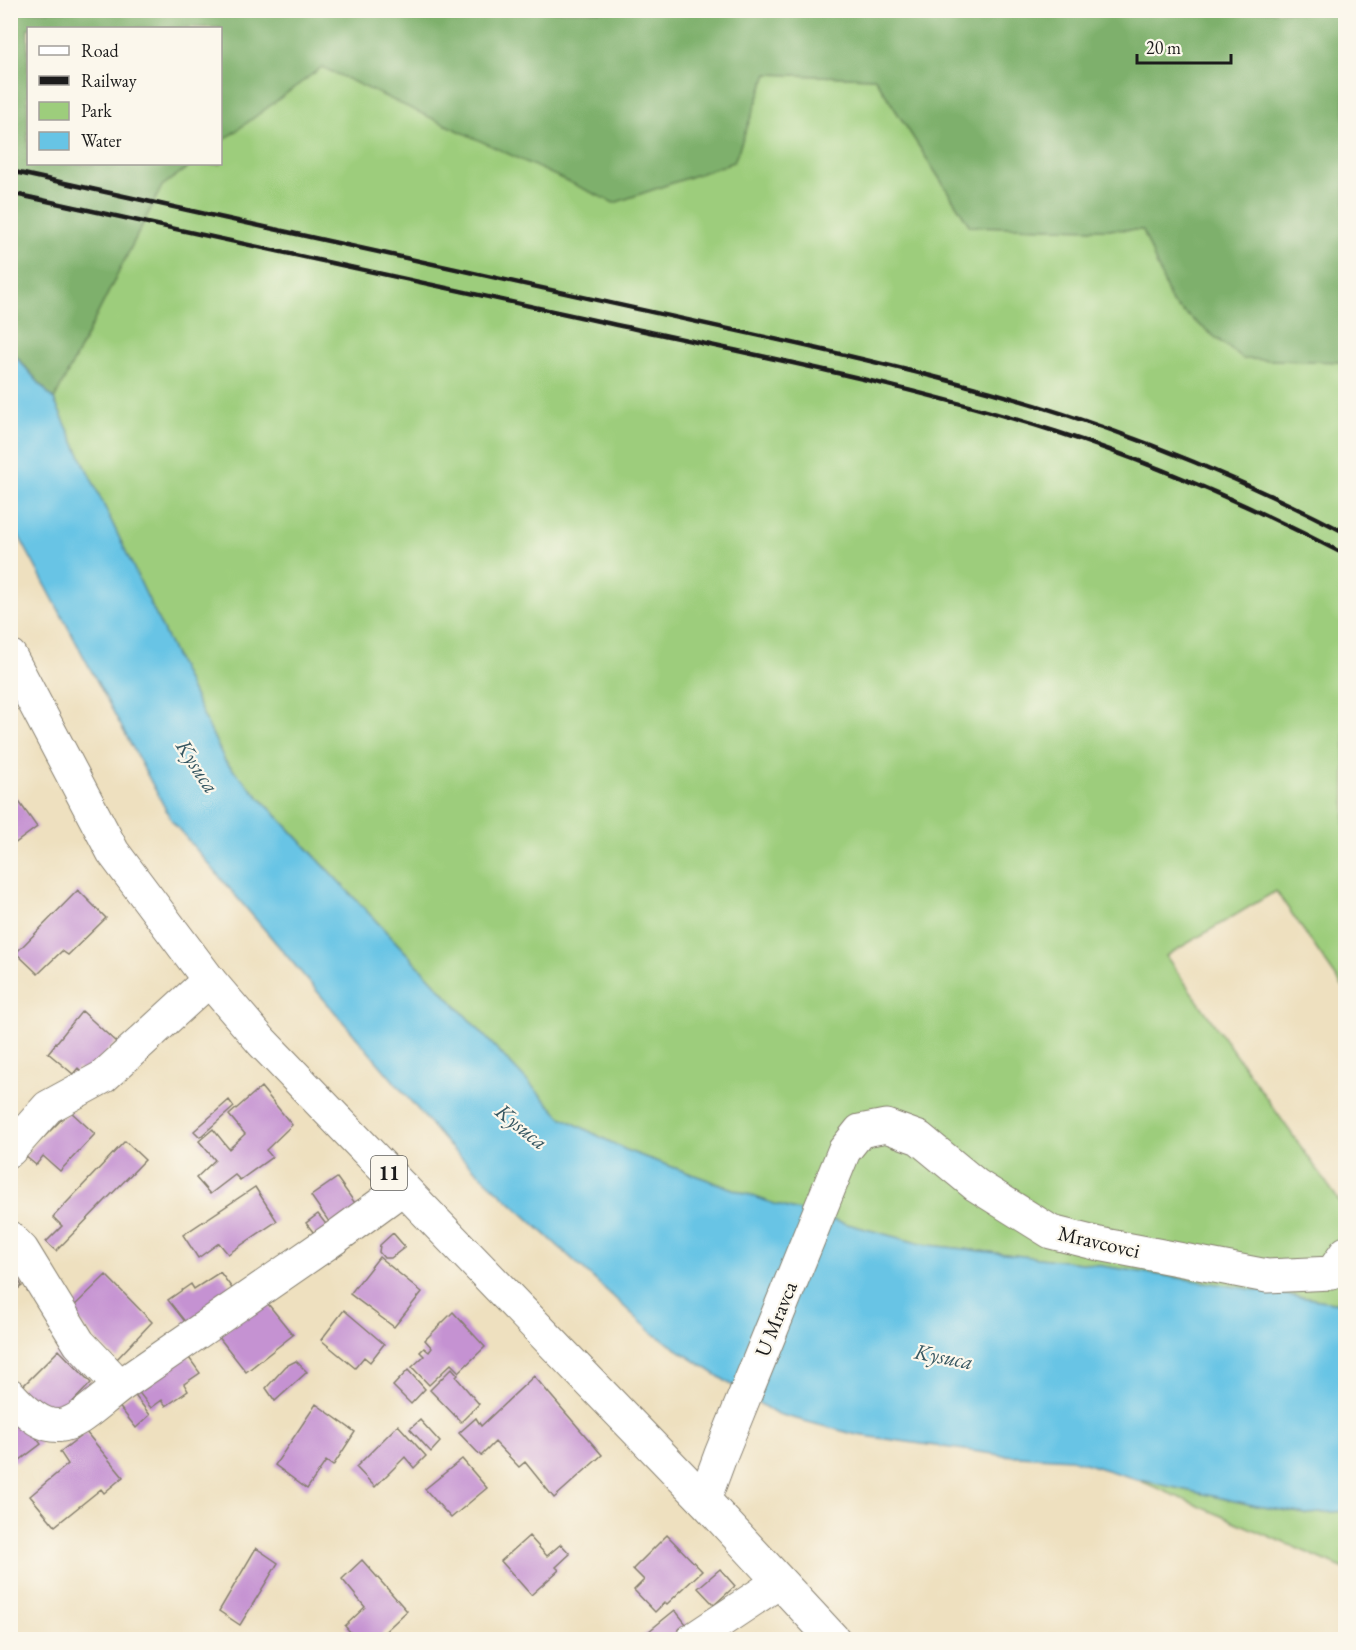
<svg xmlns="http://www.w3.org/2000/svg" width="1356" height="1650" viewBox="0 0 1356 1650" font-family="'EB Garamond',serif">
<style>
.green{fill:#9dcd7c;stroke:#5c744c;stroke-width:1.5}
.forest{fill:#7eb06c;stroke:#4d6644;stroke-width:1.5}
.water{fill:#67c4e5;stroke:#427080;stroke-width:1.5}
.building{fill:#c592d2}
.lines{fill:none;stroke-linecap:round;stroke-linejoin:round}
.minor-casing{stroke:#857e6e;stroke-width:35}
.primary-casing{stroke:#857e6e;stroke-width:35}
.minor{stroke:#fff;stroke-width:33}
.primary{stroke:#fff;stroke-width:33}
.rail{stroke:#1c1c1c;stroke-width:4.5}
.labels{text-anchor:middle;stroke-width:4.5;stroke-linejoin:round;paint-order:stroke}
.shield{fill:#fbf7ec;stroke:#5f5e5a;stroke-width:1.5}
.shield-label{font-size:20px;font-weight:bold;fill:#1c1c1c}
.street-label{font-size:21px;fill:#1c1c1c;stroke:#fbf7ec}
.water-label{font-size:22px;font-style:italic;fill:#365762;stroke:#fbf7ec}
</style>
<rect width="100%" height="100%" fill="#fbf7ec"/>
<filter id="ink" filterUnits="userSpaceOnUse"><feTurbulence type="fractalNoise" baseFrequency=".0167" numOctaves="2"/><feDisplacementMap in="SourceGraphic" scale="12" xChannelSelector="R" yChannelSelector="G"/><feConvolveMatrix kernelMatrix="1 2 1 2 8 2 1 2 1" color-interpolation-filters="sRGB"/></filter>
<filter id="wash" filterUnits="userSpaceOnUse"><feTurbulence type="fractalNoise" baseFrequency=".008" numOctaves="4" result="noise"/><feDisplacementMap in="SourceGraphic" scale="24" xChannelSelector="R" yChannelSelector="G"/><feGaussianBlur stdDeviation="1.35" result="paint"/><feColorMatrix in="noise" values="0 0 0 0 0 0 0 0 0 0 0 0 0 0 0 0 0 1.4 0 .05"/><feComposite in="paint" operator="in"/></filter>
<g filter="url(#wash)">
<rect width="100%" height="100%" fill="#eee0bf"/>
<path class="green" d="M 322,67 L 614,203 L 734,162 L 767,74 L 875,78 L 970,226 L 1143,230 L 1172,303 L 1243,359 L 1345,362 L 1345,990 L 1276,891 L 1166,956 L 1345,1209 L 1345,1304 L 1089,1264 L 921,1244 L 777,1205 L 628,1151 L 561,1117 L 225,761 L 54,400 L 162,186 L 192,164 L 220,164 L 221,142 Z
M 1136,1479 L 1257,1506 L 1306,1514 L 1345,1511 L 1345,1569 Z"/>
<path class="forest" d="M 10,11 L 1345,11 L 1345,362 L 1243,359 L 1172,303 L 1143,230 L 970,226 L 875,78 L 767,74 L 734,162 L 614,203 L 322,67 L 221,142 L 220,28 L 28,28 L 28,164 L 192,164 L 162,186 L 54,400 L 11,350 Z"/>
<path class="water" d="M 10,350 L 54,400 L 225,761 L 561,1117 L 628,1151 L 777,1205 L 921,1244 L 1089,1264 L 1345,1304 L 1345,1511 L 1306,1514 L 1257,1506 L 1136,1479 L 1071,1459 L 1001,1455 L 857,1435 L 774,1413 L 654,1334 L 449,1146 L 172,821 L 11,521 Z"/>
<g id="blocks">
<path class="building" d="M 10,789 L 37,827 L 10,847 Z
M 78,890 L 106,918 L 68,955 L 62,951 L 38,974 L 16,953 Z
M 82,1011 L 116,1042 L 85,1075 L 78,1068 L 73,1074 L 48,1053 Z
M 261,1087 L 292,1125 L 266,1150 L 272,1157 L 240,1180 L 235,1175 L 210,1194 L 196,1178 L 215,1160 L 199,1141 L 213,1129 L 229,1149 L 245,1134 L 229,1115 Z
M 229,1100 L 234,1107 L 200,1137 L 194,1131 Z
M 70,1111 L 95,1134 L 60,1171 L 43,1156 L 36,1165 L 25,1156 Z
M 125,1141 L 145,1160 L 56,1251 L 46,1242 L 62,1226 L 53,1217 Z
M 337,1178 L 360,1210 L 334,1229 L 311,1196 Z
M 255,1187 L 277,1221 L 228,1254 L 219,1243 L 198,1258 L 183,1235 Z
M 318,1214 L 329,1228 L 317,1237 L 306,1223 Z
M 393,1233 L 405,1247 L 391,1258 L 384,1258 L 379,1252 L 380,1245 Z
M 379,1257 L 422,1292 L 394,1327 L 350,1294 Z
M 10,1268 L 22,1286 L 10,1294 Z
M 220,1272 L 237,1295 L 190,1328 L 168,1300 L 191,1284 L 194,1289 Z
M 106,1275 L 152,1322 L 117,1359 L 69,1311 Z
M 264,1299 L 293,1335 L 246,1372 L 218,1336 Z
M 344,1310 L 384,1344 L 370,1362 L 364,1357 L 355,1368 L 321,1340 Z
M 453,1312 L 485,1347 L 459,1372 L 451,1364 L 429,1385 L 412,1367 L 424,1356 L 420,1352 L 424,1348 L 429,1352 L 432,1348 L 425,1340 Z
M 59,1350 L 91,1383 L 58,1417 L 19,1390 Z
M 187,1355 L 200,1373 L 184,1384 L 188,1391 L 166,1406 L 162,1400 L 151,1408 L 137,1390 Z
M 296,1361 L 307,1372 L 275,1401 L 266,1388 L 286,1366 Z
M 452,1368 L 458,1375 L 456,1377 L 479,1404 L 461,1422 L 430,1390 Z
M 408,1370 L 425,1389 L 411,1404 L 393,1386 Z
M 534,1376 L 602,1455 L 554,1498 L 525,1462 L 519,1467 L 495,1442 L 481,1456 L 459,1433 L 476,1418 L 481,1426 Z
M 133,1393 L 150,1415 L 136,1428 L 118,1405 Z
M 316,1404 L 355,1432 L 333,1466 L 326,1461 L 307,1489 L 275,1465 Z
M 20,1417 L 41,1444 L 16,1463 L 10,1458 L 10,1425 Z
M 420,1420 L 440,1442 L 431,1452 L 410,1429 Z
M 398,1425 L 426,1456 L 414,1468 L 405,1457 L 375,1487 L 356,1467 Z
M 86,1432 L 123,1477 L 104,1493 L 101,1489 L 55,1526 L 30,1496 L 68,1464 L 60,1452 Z
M 462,1459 L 487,1488 L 451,1518 L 425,1489 Z
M 667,1535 L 702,1571 L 667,1604 L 665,1602 L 655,1612 L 634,1590 L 644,1580 L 633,1569 Z
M 529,1536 L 547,1556 L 561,1544 L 570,1554 L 556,1567 L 559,1570 L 531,1595 L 501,1561 Z
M 256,1548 L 278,1563 L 240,1625 L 219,1611 Z
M 362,1560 L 407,1611 L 376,1640 L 357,1640 L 345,1626 L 365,1607 L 342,1579 Z
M 720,1569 L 735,1586 L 714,1605 L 698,1588 Z
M 675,1610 L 690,1629 L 676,1640 L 638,1640 Z"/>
</g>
</g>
<g filter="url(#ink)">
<use href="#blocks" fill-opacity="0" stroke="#857e6e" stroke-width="1.5"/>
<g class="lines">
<g class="minor-casing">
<path id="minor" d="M 10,1150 L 48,1107 L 103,1077 L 209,980
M 10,1238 L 22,1250 L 79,1343 L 120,1386 L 336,1237 L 403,1188
M 10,1395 C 59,1449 73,1422 120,1386
M 704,1500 L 721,1454 L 844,1151 L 860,1131 L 886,1126 L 919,1138 L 976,1185 L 1051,1232 L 1099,1244 L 1267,1276 L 1332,1273 L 1346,1253
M 692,1640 L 779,1582"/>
</g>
<g class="primary-casing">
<path id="primary" d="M 10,656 L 113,852 L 209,980 L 262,1042 L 704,1500 L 834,1640"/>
</g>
<use href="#minor" class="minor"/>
<use href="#primary" class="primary"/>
<path class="rail" d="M 10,171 L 797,344 C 902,368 1007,393 1108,429 C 1190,458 1269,493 1346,533
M 10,193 C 208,236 406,279 603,322 C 756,355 909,385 1057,432 C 1157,464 1253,507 1346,555"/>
</g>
</g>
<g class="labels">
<rect class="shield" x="371" y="1156" width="36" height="34" rx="4.5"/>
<g class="shield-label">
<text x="389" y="1180">11</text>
</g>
<g class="street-label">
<text transform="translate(1099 1242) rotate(13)" y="7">Mravcovci</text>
<text transform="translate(776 1319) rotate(-68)" y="7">U Mravca</text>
</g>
<g class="water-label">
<text transform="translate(198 766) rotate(57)" y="8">Kysuca</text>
<text transform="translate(522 1126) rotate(39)" y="8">Kysuca</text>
<text transform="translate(944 1356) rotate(11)" y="8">Kysuca</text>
</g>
</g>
<rect width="1356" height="1650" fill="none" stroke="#fbf7ec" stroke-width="36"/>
<rect x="27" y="27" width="195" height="138" fill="#fbf7ec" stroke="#a29f99" stroke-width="1.5"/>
<rect x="39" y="46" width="30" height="9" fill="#ffffff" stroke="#a29f99" stroke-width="1.5"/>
<text x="81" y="57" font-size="18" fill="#1c1c1c">Road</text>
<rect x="39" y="76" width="30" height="9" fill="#1c1c1c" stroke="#a29f99" stroke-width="1.5"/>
<text x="81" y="87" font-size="18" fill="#1c1c1c">Railway</text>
<rect x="39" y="102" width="30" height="18" fill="#9dcd7c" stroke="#a29f99" stroke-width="1.5"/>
<text x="81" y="117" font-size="18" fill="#1c1c1c">Park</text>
<rect x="39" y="132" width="30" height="18" fill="#67c4e5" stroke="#a29f99" stroke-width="1.5"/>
<text x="81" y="147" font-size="18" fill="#1c1c1c">Water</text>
<path d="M1137 54v9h94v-9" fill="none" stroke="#1c1c1c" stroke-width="3"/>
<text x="1146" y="54" font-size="18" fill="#1c1c1c" stroke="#fbf7ec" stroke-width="4.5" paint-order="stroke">20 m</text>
</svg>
